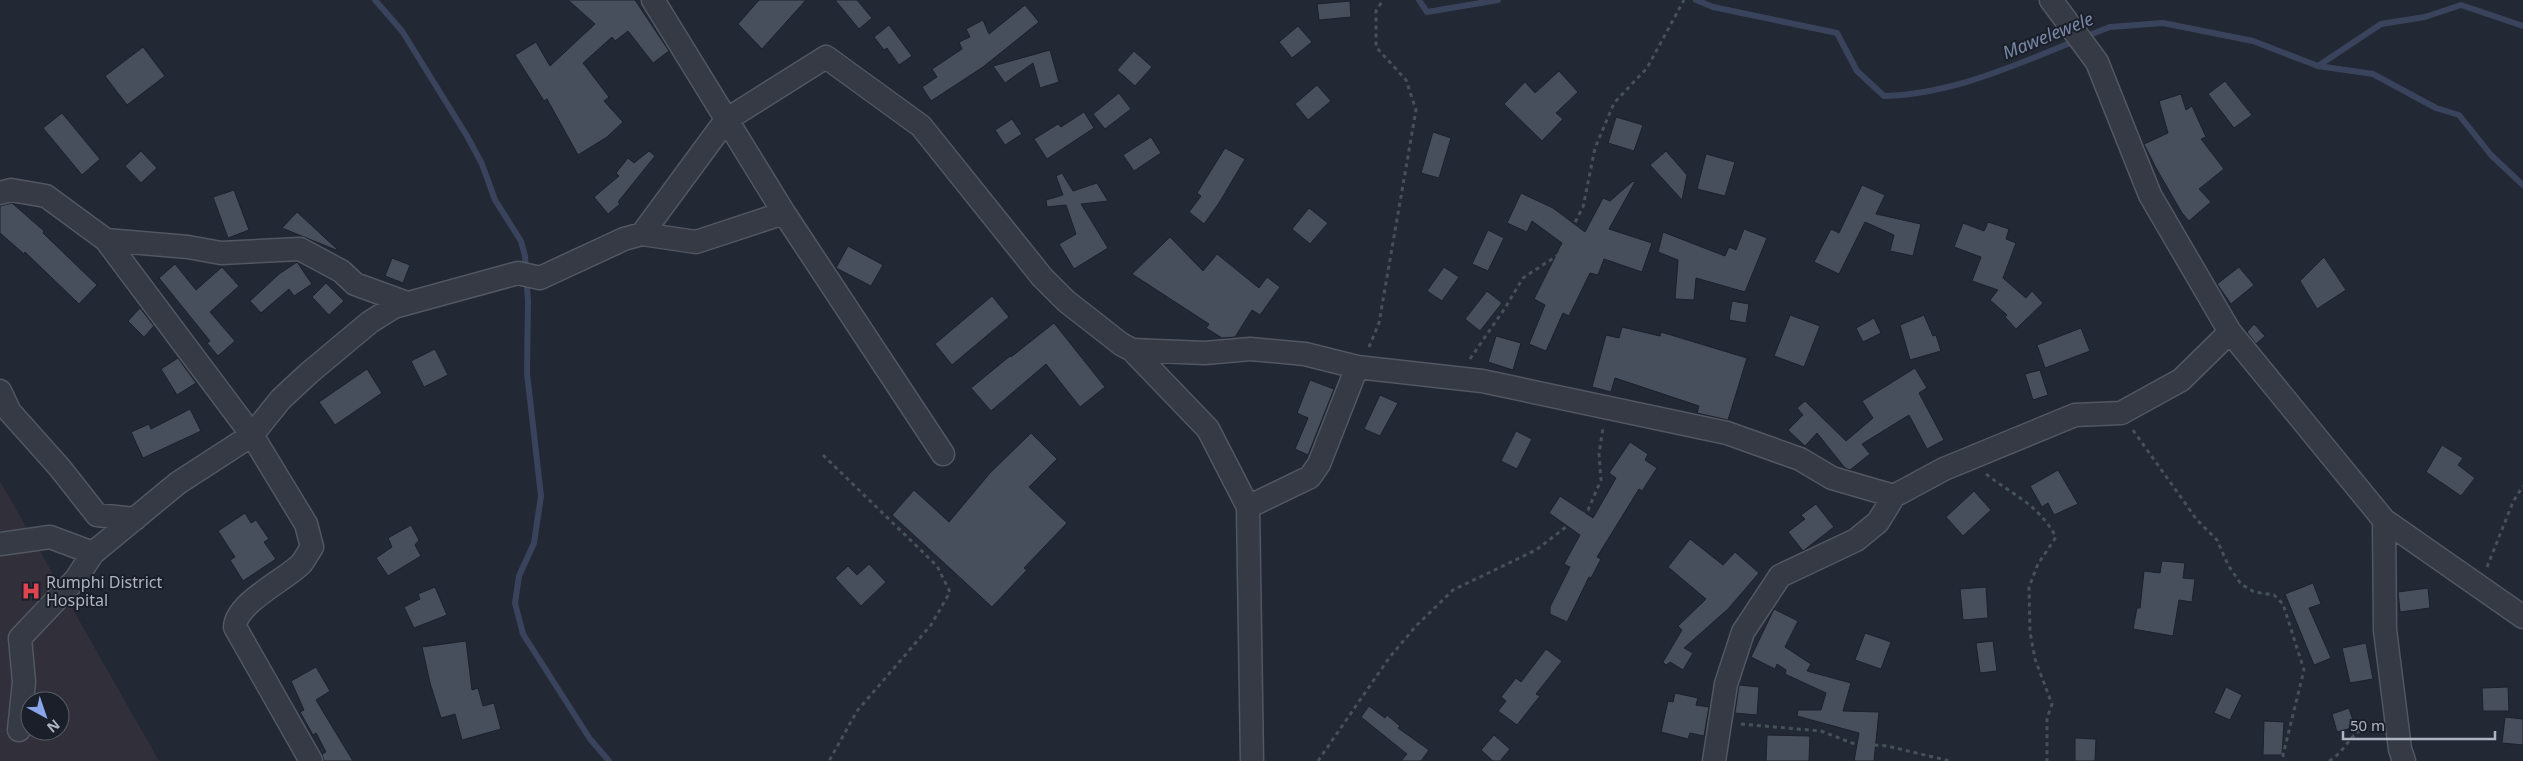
<svg xmlns="http://www.w3.org/2000/svg" width="2523" height="761" viewBox="0 0 2523 761" font-family="'Noto Sans',sans-serif">
<style>
.medical{fill:#312f3a;fill-rule:evenodd}
.lines{fill:none;stroke-linecap:round;stroke-linejoin:round}
.stream{stroke:#39445c;stroke-width:6}
.building{fill:#474e5c;stroke:#1c212b}
.minor-casing{stroke:#525762;stroke-width:25}
.path{stroke:#455257;stroke-width:3;stroke-dasharray:4 4;stroke-linecap:butt}
.minor{stroke:#353a45;stroke-width:22}
.labels{text-anchor:middle;stroke-width:4;stroke-linejoin:round;paint-order:stroke}
.poi-label{font-size:16px;fill:#afb4c1;stroke:#1a1f29;text-anchor:start}
.water-label{font-size:18px;font-style:italic;fill:#7a89a7;stroke:#1a1f29}
</style>
<rect width="100%" height="100%" fill="#222834"/>
<path class="medical" d="M 0,481 L 159,761 L 0,761 ZM 30,701 L 60,701 L 60,731 L 30,731 Z"/>
<g class="lines">
<path class="stream" d="M 375,0 L 402,31 L 467,136 L 482,164 L 495,200 L 521,241 L 525,256 L 528,301 L 527,373 L 541,496 L 534,543 L 519,576 L 515,603 L 523,634 L 590,739 L 609,761
M 1419,0 L 1427,12 L 1498,0
M 1696,0 L 1713,7 L 1837,33 L 1857,71 L 1884,96 C 1952,94 2013,66 2075,41
M 2084,37 L 2110,27 L 2163,23 L 2253,41 L 2318,66 L 2373,74 L 2436,108 L 2459,115 L 2491,155 L 2523,185
M 2318,66 L 2381,24 L 2425,17 L 2461,5 L 2523,26"/>
</g>
<path class="building" d="M 568,0 L 635,0 L 669,51 L 653,63 L 628,31 L 615,41 L 612,37 L 583,63 L 609,97 L 604,101 L 623,122 L 607,137 L 578,155 L 547,99 L 544,101 L 515,55 L 536,42 L 550,66 L 595,24 Z
M 759,0 L 806,0 L 762,49 L 738,24 Z
M 835,0 L 857,0 L 872,18 L 859,29 Z
M 1350,1 L 1351,17 L 1319,20 L 1317,4 Z
M 1025,5 L 1039,22 L 983,67 L 931,101 L 922,87 L 937,77 L 932,69 L 962,49 L 959,42 L 970,37 L 966,29 L 983,20 L 989,34 Z
M 889,25 L 912,56 L 899,65 L 887,48 L 884,50 L 874,37 Z
M 1298,26 L 1312,42 L 1292,58 L 1279,42 Z
M 143,47 L 165,76 L 127,105 L 105,76 Z
M 1050,50 L 1059,82 L 1040,88 L 1033,63 L 1005,83 L 993,66 Z
M 1134,51 L 1152,67 L 1135,86 L 1117,70 Z
M 1559,71 L 1578,92 L 1556,113 L 1563,119 L 1542,141 L 1504,104 L 1525,82 L 1535,93 Z
M 2225,81 L 2252,115 L 2234,128 L 2208,94 Z
M 1317,85 L 1331,101 L 1308,120 L 1295,104 Z
M 1119,93 L 1131,109 L 1105,129 L 1093,114 Z
M 2181,94 L 2186,110 L 2192,106 L 2206,137 L 2201,139 L 2224,169 L 2199,189 L 2211,202 L 2189,221 L 2182,213 L 2156,168 L 2144,144 L 2168,133 L 2159,101 Z
M 1084,112 L 1094,128 L 1047,159 L 1034,139 L 1058,124 L 1061,127 Z
M 62,113 L 100,159 L 82,175 L 43,128 Z
M 1616,117 L 1643,125 L 1634,151 L 1608,143 Z
M 1012,119 L 1022,134 L 1005,145 L 995,130 Z
M 1433,132 L 1451,138 L 1439,178 L 1421,173 Z
M 1151,137 L 1161,153 L 1134,171 L 1123,155 Z
M 1225,148 L 1245,159 L 1219,203 L 1204,224 L 1189,212 L 1201,196 L 1197,193 Z
M 141,151 L 157,168 L 141,183 L 125,166 Z
M 649,151 L 655,156 L 618,202 L 620,204 L 608,214 L 594,197 L 619,176 L 616,173 L 628,158 L 634,163 Z
M 1666,151 L 1687,175 L 1682,200 L 1650,165 Z
M 1706,154 L 1735,162 L 1725,196 L 1697,189 Z
M 1062,173 L 1073,191 L 1097,183 L 1108,201 L 1081,204 L 1108,248 L 1074,269 L 1059,244 L 1076,234 L 1066,205 L 1047,207 L 1046,200 L 1063,195 L 1056,176 Z
M 1633,181 L 1635,182 L 1609,229 L 1652,243 L 1642,272 L 1604,259 L 1598,275 L 1590,273 L 1569,316 L 1563,313 L 1546,351 L 1529,344 L 1545,305 L 1534,299 L 1562,243 L 1532,221 L 1527,232 L 1507,223 L 1521,193 L 1553,208 L 1585,232 L 1603,198 L 1610,201 Z
M 1862,185 L 1885,195 L 1876,214 L 1921,224 L 1913,256 L 1890,251 L 1894,235 L 1865,222 L 1839,274 L 1814,262 L 1831,229 L 1839,233 Z
M 234,190 L 249,230 L 228,238 L 213,197 Z
M 12,203 L 44,231 L 43,233 L 97,285 L 79,304 L 25,252 L 24,254 L 0,233 L 0,206 Z
M 1309,208 L 1328,223 L 1310,244 L 1292,229 Z
M 297,212 L 337,249 L 336,250 L 282,228 Z
M 1988,222 L 2009,229 L 2006,239 L 2016,243 L 2003,278 L 2026,298 L 2032,291 L 2043,303 L 2016,329 L 2005,317 L 2007,315 L 1990,300 L 1998,290 L 1972,281 L 1981,257 L 1954,247 L 1963,223 L 1984,231 Z
M 1744,229 L 1767,238 L 1745,292 L 1696,278 L 1694,300 L 1675,299 L 1678,260 L 1658,252 L 1663,232 L 1725,256 L 1729,247 L 1736,250 Z
M 1488,230 L 1504,238 L 1488,271 L 1472,264 Z
M 1170,237 L 1203,271 L 1217,254 L 1259,288 L 1267,277 L 1280,287 L 1260,315 L 1252,310 L 1235,337 L 1222,338 L 1206,328 L 1209,324 L 1132,274 Z
M 848,246 L 883,265 L 871,286 L 836,268 Z
M 2324,257 L 2346,290 L 2317,309 L 2300,281 Z
M 392,258 L 410,265 L 403,283 L 385,276 Z
M 297,262 L 312,284 L 294,296 L 289,289 L 261,313 L 250,301 L 279,274 Z
M 175,264 L 196,290 L 222,267 L 239,286 L 210,312 L 235,341 L 218,356 L 207,343 L 210,341 L 159,278 Z
M 1444,267 L 1459,277 L 1442,301 L 1427,291 Z
M 2239,267 L 2254,285 L 2231,304 L 2217,284 Z
M 326,283 L 344,301 L 329,315 L 312,297 Z
M 1487,291 L 1502,303 L 1480,331 L 1465,319 Z
M 992,296 L 1009,317 L 952,365 L 935,344 Z
M 1732,301 L 1749,304 L 1746,323 L 1729,320 Z
M 140,308 L 154,326 L 144,337 L 128,321 Z
M 1790,315 L 1820,326 L 1804,367 L 1774,356 Z
M 1924,315 L 1933,336 L 1936,335 L 1941,351 L 1910,360 L 1900,325 Z
M 1874,318 L 1881,333 L 1863,342 L 1856,328 Z
M 1054,323 L 1105,387 L 1080,407 L 1046,364 L 991,411 L 971,388 L 1010,356 L 1011,357 Z
M 2254,324 L 2265,336 L 2256,344 L 2247,332 Z
M 1622,327 L 1660,336 L 1661,332 L 1747,358 L 1728,420 L 1697,413 L 1699,406 L 1615,378 L 1611,392 L 1592,387 L 1606,335 L 1619,338 Z
M 2081,328 L 2090,351 L 2045,368 L 2037,345 Z
M 1496,336 L 1521,343 L 1513,370 L 1488,362 Z
M 435,349 L 448,375 L 424,387 L 411,361 Z
M 178,358 L 196,383 L 177,395 L 161,369 Z
M 1915,368 L 1927,388 L 1919,393 L 1944,440 L 1927,449 L 1909,415 L 1862,444 L 1870,454 L 1850,470 L 1845,468 L 1817,433 L 1805,446 L 1788,430 L 1803,415 L 1797,408 L 1805,401 L 1846,441 L 1873,418 L 1862,401 Z
M 367,369 L 382,393 L 335,425 L 319,402 Z
M 2040,370 L 2048,395 L 2033,400 L 2025,374 Z
M 1310,380 L 1334,389 L 1308,455 L 1295,449 L 1308,418 L 1297,413 Z
M 1380,395 L 1398,403 L 1380,436 L 1364,429 Z
M 190,409 L 201,431 L 143,458 L 131,432 L 149,424 L 151,429 Z
M 1516,431 L 1532,439 L 1517,469 L 1501,461 Z
M 1031,433 L 1057,459 L 1029,487 L 1067,523 L 1024,568 L 1027,570 L 992,607 L 892,515 L 914,490 L 949,522 L 990,473 Z
M 1630,442 L 1648,454 L 1645,460 L 1657,468 L 1642,491 L 1639,489 L 1597,557 L 1601,559 L 1591,578 L 1589,577 L 1567,622 L 1550,614 L 1550,607 L 1570,567 L 1564,564 L 1580,535 L 1549,513 L 1560,496 L 1593,518 L 1616,478 L 1609,473 Z
M 2442,445 L 2463,458 L 2458,465 L 2475,478 L 2461,496 L 2426,472 Z
M 2058,470 L 2078,504 L 2054,515 L 2048,503 L 2042,507 L 2030,486 Z
M 1974,491 L 1991,510 L 1963,536 L 1946,517 Z
M 1816,504 L 1834,527 L 1803,551 L 1788,532 L 1805,519 L 1801,515 Z
M 245,513 L 251,523 L 256,520 L 269,539 L 264,542 L 276,559 L 243,581 L 230,560 L 235,557 L 218,531 Z
M 411,525 L 419,540 L 415,545 L 421,556 L 388,576 L 376,558 L 392,547 L 388,538 Z
M 1690,539 L 1723,565 L 1735,552 L 1759,573 L 1728,609 L 1684,648 L 1693,653 L 1683,670 L 1670,662 L 1666,665 L 1663,662 L 1682,630 L 1678,626 L 1706,599 L 1668,567 Z
M 2162,561 L 2185,563 L 2183,578 L 2195,579 L 2192,602 L 2179,600 L 2173,636 L 2133,629 L 2137,608 L 2140,608 L 2144,571 L 2160,573 Z
M 869,564 L 886,582 L 861,606 L 835,578 L 848,566 L 857,575 Z
M 2313,583 L 2321,604 L 2309,608 L 2331,658 L 2314,665 L 2285,594 Z
M 435,587 L 447,615 L 414,628 L 404,607 L 420,599 L 418,594 Z
M 1986,587 L 1988,618 L 1963,620 L 1960,589 Z
M 2428,588 L 2430,608 L 2400,612 L 2398,592 Z
M 1774,609 L 1798,621 L 1785,647 L 1811,664 L 1807,671 L 1851,683 L 1843,711 L 1879,712 L 1874,761 L 1854,761 L 1859,733 L 1797,716 L 1798,710 L 1821,710 L 1826,693 L 1785,674 L 1786,670 L 1777,664 L 1775,669 L 1751,657 Z
M 1865,633 L 1891,642 L 1881,669 L 1855,660 Z
M 466,641 L 472,690 L 478,688 L 483,706 L 494,703 L 501,729 L 462,740 L 455,714 L 441,718 L 430,683 L 422,647 Z
M 1993,641 L 1997,671 L 1980,673 L 1976,643 Z
M 2366,643 L 2373,679 L 2350,683 L 2342,648 Z
M 1546,649 L 1562,661 L 1536,694 L 1540,696 L 1517,725 L 1498,711 L 1506,701 L 1501,697 L 1516,678 L 1521,682 Z
M 316,667 L 330,691 L 316,700 L 353,761 L 324,761 L 322,754 L 326,752 L 316,733 L 313,735 L 300,712 L 304,710 L 291,681 Z
M 1739,685 L 1759,687 L 1757,715 L 1735,713 Z
M 2226,687 L 2242,695 L 2230,720 L 2214,713 Z
M 2508,687 L 2509,711 L 2483,711 L 2482,688 Z
M 1675,693 L 1698,698 L 1696,705 L 1709,707 L 1704,736 L 1690,733 L 1688,739 L 1661,732 L 1668,701 L 1673,702 Z
M 1369,706 L 1385,718 L 1387,715 L 1400,726 L 1398,728 L 1429,750 L 1421,761 L 1401,761 L 1407,754 L 1361,717 Z
M 2349,708 L 2355,727 L 2337,732 L 2332,714 Z
M 2505,717 L 2523,719 L 2523,745 L 2502,743 Z
M 2264,721 L 2284,722 L 2282,755 L 2263,755 Z
M 1494,735 L 1510,749 L 1500,761 L 1493,761 L 1481,750 Z
M 1767,735 L 1810,736 L 1809,761 L 1766,761 Z
M 2075,738 L 2096,739 L 2095,761 L 2075,761 Z"/>
<g class="lines">
<g class="minor-casing">
<path id="minor" d="M 653,0 L 784,213 L 943,454
M 2051,0 L 2097,62 L 2150,195 L 2230,332 L 2384,520 L 2523,617
M 0,193 L 11,190 L 46,196 L 106,240 L 188,247 L 221,253 L 300,249 L 341,271 L 355,284 L 407,303
M 642,234 L 726,120 L 826,57 L 921,126 L 1042,277 L 1066,301 L 1121,344 L 1132,350 L 1205,353 L 1250,349 L 1305,354 L 1357,367 L 1482,381 L 1727,433 L 1800,459 L 1832,478 L 1894,496 L 1944,469 L 2075,415 L 2121,413 L 2181,380 L 2230,332
M 106,240 L 252,435 L 306,524 L 312,547 C 308,553 305,559 301,564 C 285,580 236,603 235,627 L 311,761
M 1132,350 L 1208,429 L 1248,507 L 1252,761
M 0,391 L 10,412 L 60,468 L 97,515 L 135,519
M 1248,507 L 1310,477 L 1319,464 L 1357,367
M 2384,520 L 2385,630 L 2400,749 L 2404,761
M 0,544 L 50,537 L 93,553
M 19,730 L 24,682 L 20,638 L 76,579 L 93,553 L 178,483 L 252,435 L 281,399 L 309,373 L 370,322 L 394,307 L 518,273 L 540,278 L 624,239 L 642,234 L 696,242 L 784,213
M 1714,761 L 1726,684 L 1743,632 L 1780,576 L 1856,540 L 1878,522 L 1894,496"/>
</g>
<path class="path" d="M 1369,347 L 1379,323 L 1416,110 L 1406,80 L 1376,47 L 1376,11 L 1383,0
M 1470,359 L 1505,308 L 1523,278 L 1558,255 L 1583,207 L 1595,148 L 1614,103 L 1647,68 L 1684,0
M 2133,430 L 2197,520 L 2217,540 L 2228,565 L 2241,584 L 2254,592 L 2274,595 L 2283,604 L 2304,670 L 2283,755 L 2284,761
M 823,455 L 937,566 L 950,592 L 931,625 L 857,711 L 829,761
M 1986,474 C 2014,496 2037,503 2056,537 L 2038,564 L 2029,587 L 2030,632 L 2035,659 L 2052,704 L 2047,718 L 2047,761
M 2487,567 L 2513,502 L 2523,486
M 1741,724 L 1821,731 L 1852,743 L 1887,746 L 1950,761
M 1318,761 L 1389,658 L 1416,626 L 1453,590 L 1536,550 L 1588,510 L 1601,480 L 1599,454 L 1603,428
M 2329,761 C 2349,749 2348,731 2376,723"/>
<use href="#minor" class="minor"/>
</g>
<defs>
<g id="hospital-bare" transform="scale(1.5)"><path d="M-5-5h3v3.5h4V-5h3V5h-3V1.5h-4V5h-3Z" fill="#e0444e" stroke="#1a1f29" stroke-width="2.5" paint-order="stroke"/></g>
</defs>
<g fill-rule="evenodd">
<use href="#hospital-bare" x="31" y="591"/>
</g>
<g class="labels">
<g class="poi-label">
<text x="46" y="588">Rumphi District<tspan x="46" dy="18">Hospital</tspan></text>
</g>
<g class="water-label">
<text transform="translate(2048 36) rotate(-22)" y="6">Mawelewele</text>
</g>
</g>
<g transform="translate(45 716) rotate(140)"><circle r="24" fill="#1a1f29" stroke="#565b66"/>
<path d="M0-4L9 19L0 12L-9 19Z" fill="#8aa6eb"/>
<text y="-8" font-size="14" font-weight="bold" text-anchor="middle" fill="#afb4c1">N</text>
</g>
<path d="M2343 731v8h152v-8" fill="none" stroke="#afb4c1" stroke-width="2.5"/>
<text x="2350" y="731" font-size="15" fill="#afb4c1" stroke="#1a1f29" stroke-width="4" paint-order="stroke">50 m</text>
</svg>
